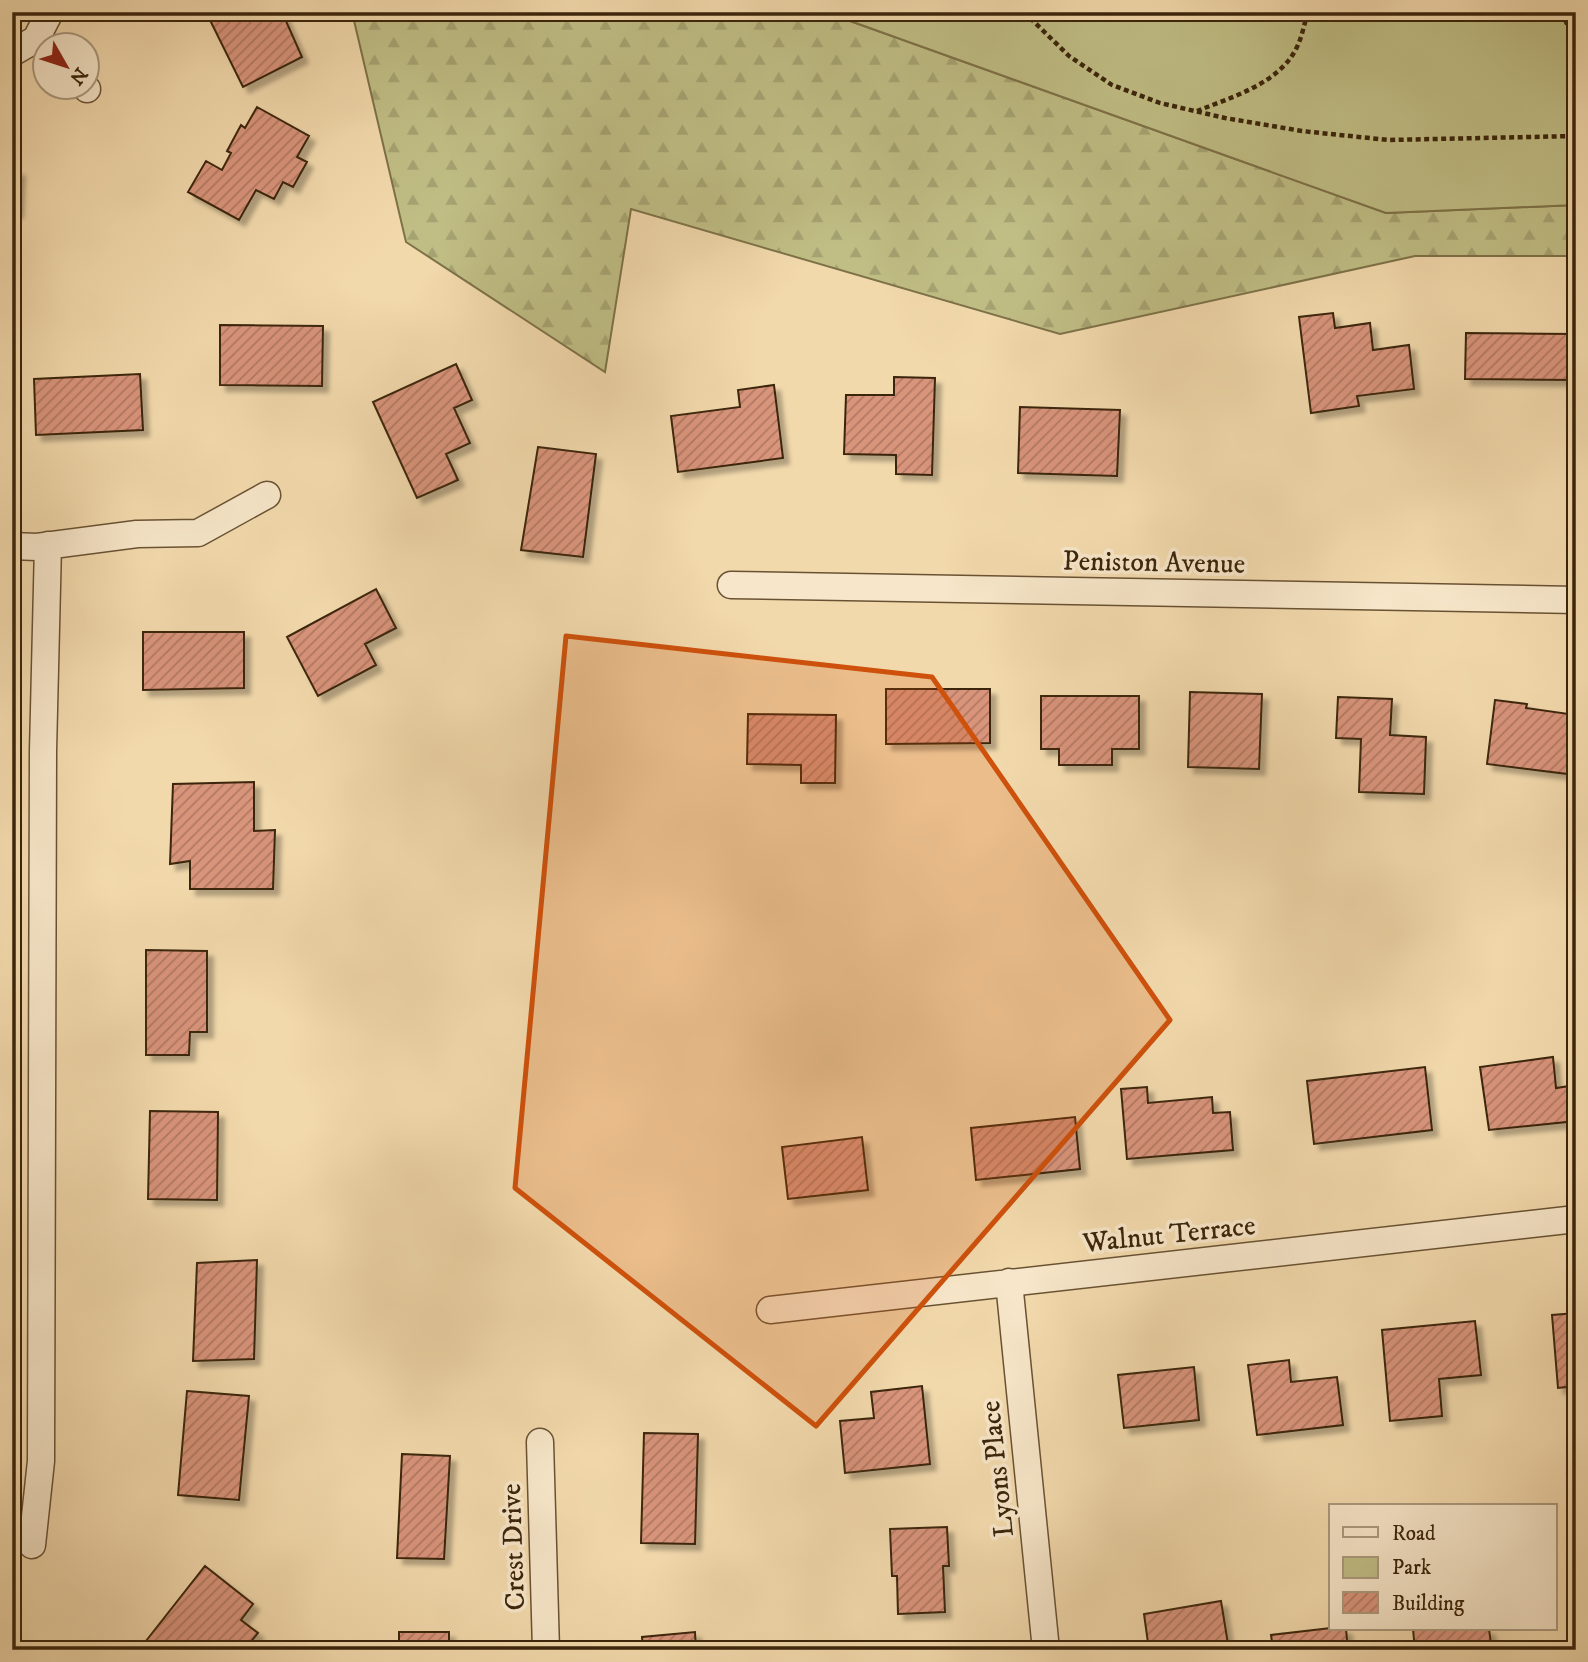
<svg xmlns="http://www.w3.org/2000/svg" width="1588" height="1662" viewBox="0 0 1588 1662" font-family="'IM FELL DW Pica',serif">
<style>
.forest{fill:url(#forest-firs);stroke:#7e7248;stroke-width:2}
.park{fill:#c0be85;stroke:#7e7248;stroke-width:2}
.building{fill:url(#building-hatch);stroke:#3b250b;stroke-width:2;filter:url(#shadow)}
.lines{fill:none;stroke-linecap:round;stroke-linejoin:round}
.minor-casing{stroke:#695233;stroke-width:29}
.path{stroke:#3b250b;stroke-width:4.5;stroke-dasharray:5 3.5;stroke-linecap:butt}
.minor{stroke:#f7e6c9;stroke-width:26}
.marked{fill:#ce510c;fill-opacity:0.2;stroke:#ce510c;stroke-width:5;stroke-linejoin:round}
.labels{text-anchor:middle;stroke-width:7;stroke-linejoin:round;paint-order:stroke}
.street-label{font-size:28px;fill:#3b250b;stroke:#f7e6c9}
</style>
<defs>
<pattern id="forest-firs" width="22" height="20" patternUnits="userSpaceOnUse" patternTransform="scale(1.75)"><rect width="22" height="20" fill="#c0be85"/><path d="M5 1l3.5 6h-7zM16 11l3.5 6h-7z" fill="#a6a372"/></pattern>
<pattern id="building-hatch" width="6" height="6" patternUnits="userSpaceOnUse" patternTransform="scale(1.75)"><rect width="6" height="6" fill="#d9947b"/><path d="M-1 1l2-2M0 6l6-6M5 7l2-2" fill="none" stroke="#b17963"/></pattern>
<filter id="shadow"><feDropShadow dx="6" dy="6" stdDeviation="2" flood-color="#0004"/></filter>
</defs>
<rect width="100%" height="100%" fill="#f2d9ac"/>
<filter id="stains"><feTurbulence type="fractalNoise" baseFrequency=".00286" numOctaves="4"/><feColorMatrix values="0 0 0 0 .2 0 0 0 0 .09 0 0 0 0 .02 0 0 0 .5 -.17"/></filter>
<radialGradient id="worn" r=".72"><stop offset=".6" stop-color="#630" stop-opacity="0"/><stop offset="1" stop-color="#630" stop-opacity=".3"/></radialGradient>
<path class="forest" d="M 352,12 L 825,12 L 1386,213 L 1576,205 L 1576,256 L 1415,256 L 1060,334 L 631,209 L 605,372 L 406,242 Z"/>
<path class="park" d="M 825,12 L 1576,12 L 1576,205 L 1386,213 Z"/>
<path class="building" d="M 206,12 L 282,12 L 302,57 L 243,87 Z
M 257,107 L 309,136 L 297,157 L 307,162 L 293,187 L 283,182 L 274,199 L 256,190 L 239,220 L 188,192 L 206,161 L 222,170 L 231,153 L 227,151 L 241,125 L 245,128 Z
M 12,170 L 19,170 L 17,212 L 12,212 Z
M 1333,313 L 1335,328 L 1370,323 L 1373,350 L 1409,345 L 1414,389 L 1357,396 L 1359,406 L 1311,413 L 1299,317 Z
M 220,325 L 323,326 L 322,386 L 220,385 Z
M 1466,333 L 1576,334 L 1575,380 L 1465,379 Z
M 456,364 L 472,400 L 454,408 L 470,443 L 446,454 L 458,480 L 417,498 L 373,402 Z
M 140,374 L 143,430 L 36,435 L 34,379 Z
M 894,377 L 935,378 L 932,475 L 896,474 L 896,455 L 844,454 L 846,395 L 894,395 Z
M 774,385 L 783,458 L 678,472 L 671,416 L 740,407 L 738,390 Z
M 1020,407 L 1120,410 L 1117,476 L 1018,473 Z
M 538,447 L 596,454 L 583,557 L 521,550 Z
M 376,589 L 396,628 L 365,644 L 376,665 L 318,696 L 287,637 Z
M 143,632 L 244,632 L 244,688 L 143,690 Z
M 886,689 L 990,689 L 990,743 L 886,744 Z
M 1190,692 L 1262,694 L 1259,769 L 1188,767 Z
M 1041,696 L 1139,696 L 1139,749 L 1112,749 L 1112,765 L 1059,765 L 1059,749 L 1041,749 Z
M 1338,697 L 1392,699 L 1390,735 L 1426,737 L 1424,794 L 1359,792 L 1361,739 L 1336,738 Z
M 1495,700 L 1527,704 L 1526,708 L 1576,715 L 1576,775 L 1487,764 Z
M 748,714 L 836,715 L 835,783 L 801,783 L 801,765 L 747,764 Z
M 254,782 L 254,831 L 275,830 L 273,889 L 190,889 L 190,861 L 170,864 L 173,784 Z
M 146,950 L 207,951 L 207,1032 L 190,1032 L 189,1055 L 146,1055 Z
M 1553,1057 L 1556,1088 L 1576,1085 L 1576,1121 L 1489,1130 L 1480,1067 Z
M 1425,1067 L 1432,1130 L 1314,1144 L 1307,1081 Z
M 1147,1087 L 1148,1103 L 1212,1097 L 1213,1113 L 1230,1112 L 1233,1150 L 1127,1159 L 1121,1089 Z
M 150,1111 L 218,1112 L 217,1200 L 148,1199 Z
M 1075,1117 L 1080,1169 L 976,1180 L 971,1128 Z
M 862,1137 L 868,1190 L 788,1199 L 782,1147 Z
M 257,1260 L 254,1359 L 193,1361 L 197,1263 Z
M 1576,1313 L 1576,1386 L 1558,1388 L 1552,1315 Z
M 1475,1321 L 1481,1375 L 1439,1379 L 1442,1416 L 1390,1421 L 1382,1330 Z
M 1289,1360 L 1291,1382 L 1337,1377 L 1343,1425 L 1257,1435 L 1248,1365 Z
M 1194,1367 L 1199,1420 L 1124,1428 L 1118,1375 Z
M 922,1386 L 930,1464 L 845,1473 L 840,1421 L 874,1418 L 871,1392 Z
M 187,1391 L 249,1396 L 239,1500 L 178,1495 Z
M 644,1433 L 698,1434 L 695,1544 L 641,1543 Z
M 402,1454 L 450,1456 L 444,1559 L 397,1558 Z
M 947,1527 L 949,1566 L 943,1566 L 945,1612 L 898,1614 L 897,1576 L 892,1576 L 890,1529 Z
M 205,1566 L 253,1604 L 241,1620 L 258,1633 L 244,1650 L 237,1650 L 226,1641 L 218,1650 L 147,1650 L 142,1646 Z
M 1221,1601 L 1229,1650 L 1149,1650 L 1144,1614 Z
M 1331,1628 L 1346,1629 L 1348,1650 L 1273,1650 L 1271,1635 Z
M 1413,1629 L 1489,1629 L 1491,1644 L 1415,1650 Z
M 399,1632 L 449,1632 L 449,1650 L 399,1650 Z
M 695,1632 L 696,1650 L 643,1650 L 642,1637 Z"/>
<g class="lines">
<g class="minor-casing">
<path id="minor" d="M 12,53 L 36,39 L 50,12
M 86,88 L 87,89
M 12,546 L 37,547 L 137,534 L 198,533 L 267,495
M 731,585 L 1576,600
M 1009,1282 L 1046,1650
M 770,1310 L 1576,1219
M 540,1442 L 546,1650
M 32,1545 L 41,1461 L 43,751 L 48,545"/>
</g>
<path class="path" d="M 1024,12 L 1069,56 L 1112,85 L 1160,103 L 1225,118 L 1302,131 L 1388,140 L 1576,136
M 1562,12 L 1576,46
M 1197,111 C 1232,97 1278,84 1296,49 C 1302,38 1304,24 1308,12"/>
<use href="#minor" class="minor"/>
</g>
<path class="marked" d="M 566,636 L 932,677 L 1170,1020 L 816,1426 L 515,1188 Z"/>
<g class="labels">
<g class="street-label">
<text transform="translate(1154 561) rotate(1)" y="10">Peniston Avenue</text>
<text transform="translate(1169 1233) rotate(-6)" y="10">Walnut Terrace</text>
<text transform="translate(996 1469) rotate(-96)" y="10">Lyons Place</text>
<text transform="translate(512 1547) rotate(-92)" y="10">Crest Drive</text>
</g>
</g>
<rect width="1588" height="1662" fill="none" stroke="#f2d9ac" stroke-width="42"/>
<rect x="14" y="14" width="1560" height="1634" fill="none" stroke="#3b250b" stroke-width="3.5"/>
<rect x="21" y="21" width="1546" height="1620" fill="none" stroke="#3b250b" stroke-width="2"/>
<rect x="1329" y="1504" width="228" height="126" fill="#f7e6c9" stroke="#ac997d" stroke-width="2"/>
<rect x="1343" y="1527" width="35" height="10" fill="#f7e6c9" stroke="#ac997d" stroke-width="2"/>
<text x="1392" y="1540" font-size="21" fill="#3b250b">Road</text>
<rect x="1343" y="1557" width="35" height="21" fill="#c0be85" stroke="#ac997d" stroke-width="2"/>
<text x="1392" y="1574" font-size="21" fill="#3b250b">Park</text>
<rect x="1343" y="1592" width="35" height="21" fill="url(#building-hatch)" stroke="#ac997d" stroke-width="2"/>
<text x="1392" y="1610" font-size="21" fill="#3b250b">Building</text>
<g transform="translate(66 66) rotate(129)"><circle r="33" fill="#f7e6c9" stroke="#ac997d" stroke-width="2"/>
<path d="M0-5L12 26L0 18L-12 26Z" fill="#8f2418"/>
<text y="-10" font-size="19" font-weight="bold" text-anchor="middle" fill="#3b250b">N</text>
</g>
<rect width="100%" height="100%" filter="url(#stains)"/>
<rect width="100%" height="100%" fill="url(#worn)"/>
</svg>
